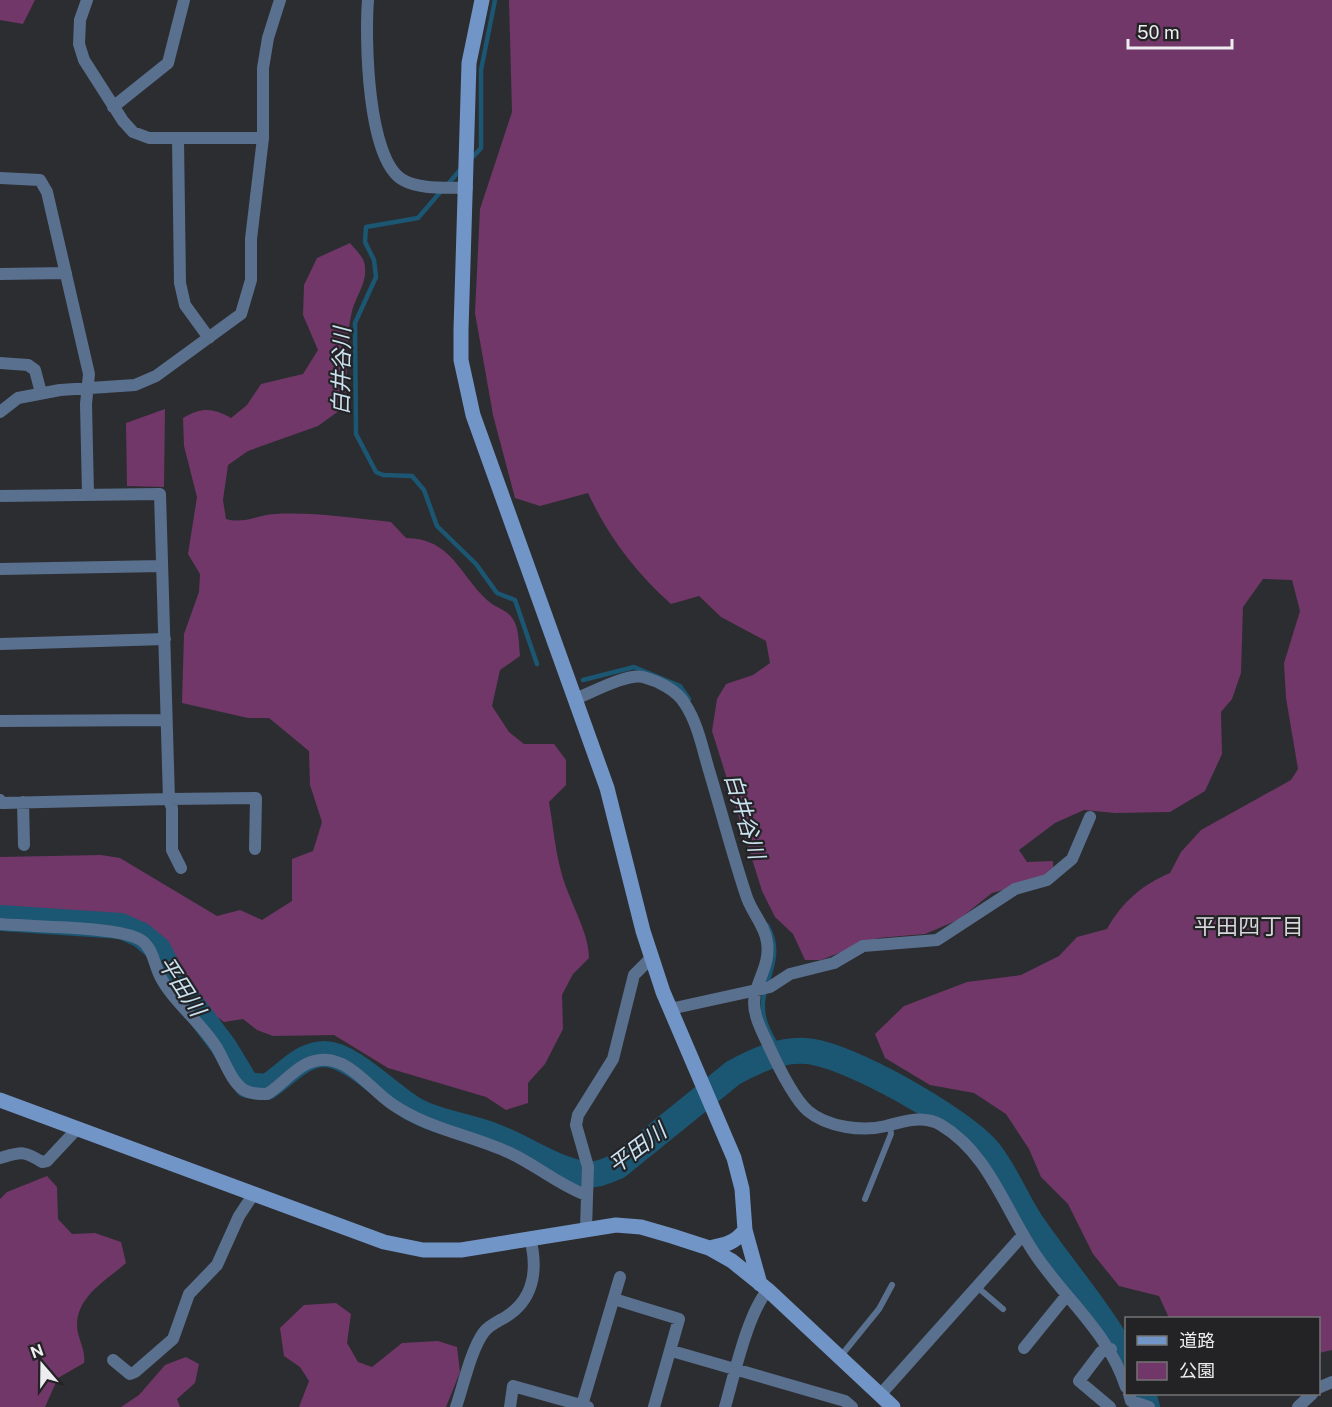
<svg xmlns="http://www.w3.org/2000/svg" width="1332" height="1407" viewBox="0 0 1332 1407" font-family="'Public Sans','Noto Sans JP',sans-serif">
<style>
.green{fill:#703768}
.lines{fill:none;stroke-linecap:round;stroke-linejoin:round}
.stream{stroke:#1b5672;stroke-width:4.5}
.river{stroke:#1b5672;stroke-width:26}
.lane{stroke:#5a708f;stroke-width:6}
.street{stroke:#5a708f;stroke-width:12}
.secondary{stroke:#7295c7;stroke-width:15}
.labels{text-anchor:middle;stroke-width:4.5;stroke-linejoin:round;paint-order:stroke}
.water-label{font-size:22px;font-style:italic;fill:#cae1ef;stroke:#232326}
.neighbourhood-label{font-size:22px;fill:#d6d6db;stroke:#232326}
</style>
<rect width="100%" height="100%" fill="#2c2d30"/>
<path class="green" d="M 0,0 L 35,0 L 23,24 L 0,20 Z
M 509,0 L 1332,0 L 1332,1350 L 1319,1353 L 1318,1318 L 1169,1318 L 1159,1296 L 1119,1286 L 1093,1254 L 1068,1204 L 1041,1177 L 1029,1149 L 1006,1114 L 974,1093 L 930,1085 L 885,1058 L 875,1034 L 904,1006 L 967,982 L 1021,975 L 1059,956 L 1077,937 L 1107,929 C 1122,902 1142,885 1170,873 L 1181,852 L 1201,830 L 1291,780 L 1298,769 L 1286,698 L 1284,663 L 1300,611 L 1292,580 L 1263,579 L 1243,607 L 1241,673 L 1232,699 L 1221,712 L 1222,754 L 1205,791 L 1170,812 L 1115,813 L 1084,810 L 1055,823 L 1019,850 L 1027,862 L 1053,861 L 1053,876 L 992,893 L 958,920 L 925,934 L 878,938 L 821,960 L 805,960 L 793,934 L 775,917 L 762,891 L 712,731 L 717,699 L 726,684 L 753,675 L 770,663 L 766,641 L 721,617 L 699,596 L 671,604 C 635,572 608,536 588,493 L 540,506 L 515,498 L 493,415 L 475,313 L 480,209 L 512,112 Z
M 350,243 C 354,248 362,255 364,262 C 369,281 357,293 352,311 C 344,343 350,376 343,408 L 318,426 L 248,451 L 228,465 L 223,500 L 226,519 C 244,524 257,515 275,514 C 314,512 352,518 391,522 L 406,538 C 452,539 458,573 487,600 C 498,610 509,609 515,623 C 519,632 519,646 520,656 L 500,670 L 492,706 L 509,732 L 524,744 L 554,744 L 566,760 L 566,785 L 549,802 C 553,825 555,849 561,871 C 568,900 589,931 589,958 L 573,974 L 562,995 L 563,1029 L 545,1064 L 528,1083 L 528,1103 L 506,1110 L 486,1097 L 388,1068 L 334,1035 L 273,1036 L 257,1030 L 243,1019 L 224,1022 L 189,996 L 149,929 L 118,919 L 0,914 L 0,857 L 101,855 L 120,858 L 217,916 L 240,910 L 262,920 L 292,901 L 292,859 L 313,851 L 322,822 L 310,785 L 309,751 L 269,718 L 248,718 L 182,703 L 184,634 L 199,592 L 200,574 L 188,554 L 197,497 L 184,446 L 183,418 C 202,407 213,408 231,418 L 247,405 L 261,384 L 303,374 L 318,350 L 303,315 L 304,285 L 317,258 Z
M 165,409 L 164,487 L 127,486 L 126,423 Z
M 47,1176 L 57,1187 L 58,1219 L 72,1234 L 95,1233 L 121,1242 L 126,1263 C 107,1280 77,1296 77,1325 C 77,1338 86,1349 84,1363 L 58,1378 L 45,1407 L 0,1407 L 0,1199 L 7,1192 Z
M 336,1303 L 351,1314 L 347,1343 L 358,1362 L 372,1367 L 402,1343 L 438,1341 L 457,1347 L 460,1372 L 446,1407 L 299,1407 L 309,1381 L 300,1367 L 284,1356 L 280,1328 L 304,1305 Z
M 186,1357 L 199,1364 L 195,1383 L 177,1399 L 180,1407 L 121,1407 L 139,1395 L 165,1365 Z"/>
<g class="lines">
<path class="stream" d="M 470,160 L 481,148 L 481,70 L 495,0
M 448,184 L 460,170
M 442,190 L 418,218 L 366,227 L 365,242 L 374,260 L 376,277 L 355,323 L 356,434 L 376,472 L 383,475 L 412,476 L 424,490 L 437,526 L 476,564 L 497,593 L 515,600 L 537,664
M 583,680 L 634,667 L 680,686 L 689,699
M 767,925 C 790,965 749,989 768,1029 C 772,1038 776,1046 783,1053"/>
<path class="river" d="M 0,918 L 121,926 L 141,935 L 158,949 L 175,982 L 224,1047 L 247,1085 L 267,1087 C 286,1075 301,1054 325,1054 C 352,1055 388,1094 413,1109 C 438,1123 464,1125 491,1135 C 520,1145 548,1166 579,1173 C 594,1177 604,1172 618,1166 L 733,1073 C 754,1061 781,1049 806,1051 C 846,1053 966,1121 990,1153 C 1007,1175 1017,1202 1032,1224 C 1063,1269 1099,1310 1126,1358
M 1143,1394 L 1147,1407"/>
<path class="lane" d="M 865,1199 L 891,1134 L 890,1125
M 976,1286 L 1003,1309
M 840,1357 L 879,1309 L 892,1285"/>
<path class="street" d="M 87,0 L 80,20 L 79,44 L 84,60 L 123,121 L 133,132 L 149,138 L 263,138
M 368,0 C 365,38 367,160 403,180 C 421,190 447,187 467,188
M 113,107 L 168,63 L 184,0
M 178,139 L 180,283 L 185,305 L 209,338
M 0,178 L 40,180 L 47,192 L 89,374 L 86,404 L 88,494
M 0,274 L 66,273
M 0,363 L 28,365 L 35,370 L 41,393
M 0,412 L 18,398 L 60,390 L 135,385 L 156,376 L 241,314 L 251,280 L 251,239 L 263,138 L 263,68 L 268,38 L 280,0
M 0,496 L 160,494 L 169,799 L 2,803 L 0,800
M 0,569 L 162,566
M 0,644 L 165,639
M 575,699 C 591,693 627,673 643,677 C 658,681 677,690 685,704 C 697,722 702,746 708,767 C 721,810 732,853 746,895 C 751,912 765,925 767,942 C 770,961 761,974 756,991 C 750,1007 759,1026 766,1040 C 775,1060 792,1097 808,1111 C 827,1127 862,1132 886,1126 C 904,1121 924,1115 941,1125 C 990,1154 1006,1213 1037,1257 C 1069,1303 1108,1333 1126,1387
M 0,721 L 166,720
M 23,802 L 24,845
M 181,868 L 172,850 L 172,808 L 169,799 L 256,798 L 255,849
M 0,924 C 31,927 119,926 141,940 C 153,948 154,964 160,976 C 173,1002 201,1022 217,1048 C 225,1062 231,1081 244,1090 C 251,1094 259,1094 267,1094 C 284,1084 298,1062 320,1060 C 348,1056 371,1090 392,1104 C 428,1129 471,1135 510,1153 C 536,1165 559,1185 586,1195
M 670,1009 L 770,987 L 790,974 L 834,963 L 863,946 L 937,940 L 1015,889 L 1047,880 L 1072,859 L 1090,817
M 0,1158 C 21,1152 23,1150 42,1162 L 47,1161 L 77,1129
M 586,1228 L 588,1167 L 576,1125 L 578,1115 L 613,1059 L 634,975 L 651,958
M 614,1299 L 679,1319 L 654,1407
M 1024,1348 L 1067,1295
M 672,1351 L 845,1401 L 852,1407
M 113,1360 L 130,1374 L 135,1372 L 173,1339 L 189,1294 L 217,1265 L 239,1216 L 253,1195
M 1318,1388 L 1332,1382
M 1129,1394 L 1131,1401 L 1149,1407
M 880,1395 L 1023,1235
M 582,1405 L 620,1277
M 456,1407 C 463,1387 471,1349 484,1332 C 490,1324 502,1320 510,1314 C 536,1295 537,1265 530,1238
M 510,1407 L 513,1386 L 588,1407
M 725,1407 C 734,1376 748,1312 768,1290
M 1110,1407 L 1079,1381 L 1101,1352 L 1111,1349
M 1298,1407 L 1312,1394"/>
<path class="secondary" d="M 482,0 L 469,63 L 461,330 L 461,360 L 473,415 L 607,788 L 643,931 L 663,992 L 734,1158 L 742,1189 L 745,1230
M 0,1100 L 384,1242 L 423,1250 L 461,1250 L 616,1225 L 641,1227 L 672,1236 L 709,1248 L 732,1261 L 768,1290 L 893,1407
M 709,1248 C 725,1245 735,1243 745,1230 L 760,1284"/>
</g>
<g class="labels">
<g class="water-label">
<text transform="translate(341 371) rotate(-89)" y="8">白井谷川</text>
<text transform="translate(745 816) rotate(73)" y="8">白井谷川</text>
<text transform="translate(182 986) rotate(57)" y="8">平田川</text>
<text transform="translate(637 1148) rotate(-37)" y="8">平田川</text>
</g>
<g class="neighbourhood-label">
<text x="1249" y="934">平田四丁目</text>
</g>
</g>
<rect x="1125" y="1317" width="195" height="78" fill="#232326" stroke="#747476" stroke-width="1.5"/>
<rect x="1137" y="1336" width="30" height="9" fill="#7295c7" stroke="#747476" stroke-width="1.5"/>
<text x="1179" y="1347" font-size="18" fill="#ededef">道路</text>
<rect x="1137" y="1362" width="30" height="18" fill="#703768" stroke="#747476" stroke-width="1.5"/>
<text x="1179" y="1377" font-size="18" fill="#ededef">公園</text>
<g transform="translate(42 1365) rotate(340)" stroke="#232326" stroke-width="4.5" paint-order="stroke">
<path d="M0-4.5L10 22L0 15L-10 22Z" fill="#ededef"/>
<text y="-9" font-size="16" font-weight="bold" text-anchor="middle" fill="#ededef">N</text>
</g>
<path d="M1128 39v9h104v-9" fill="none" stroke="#ededef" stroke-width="3"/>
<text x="1137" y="39" font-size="18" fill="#ededef" stroke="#232326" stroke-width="4.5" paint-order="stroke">50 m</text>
</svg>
